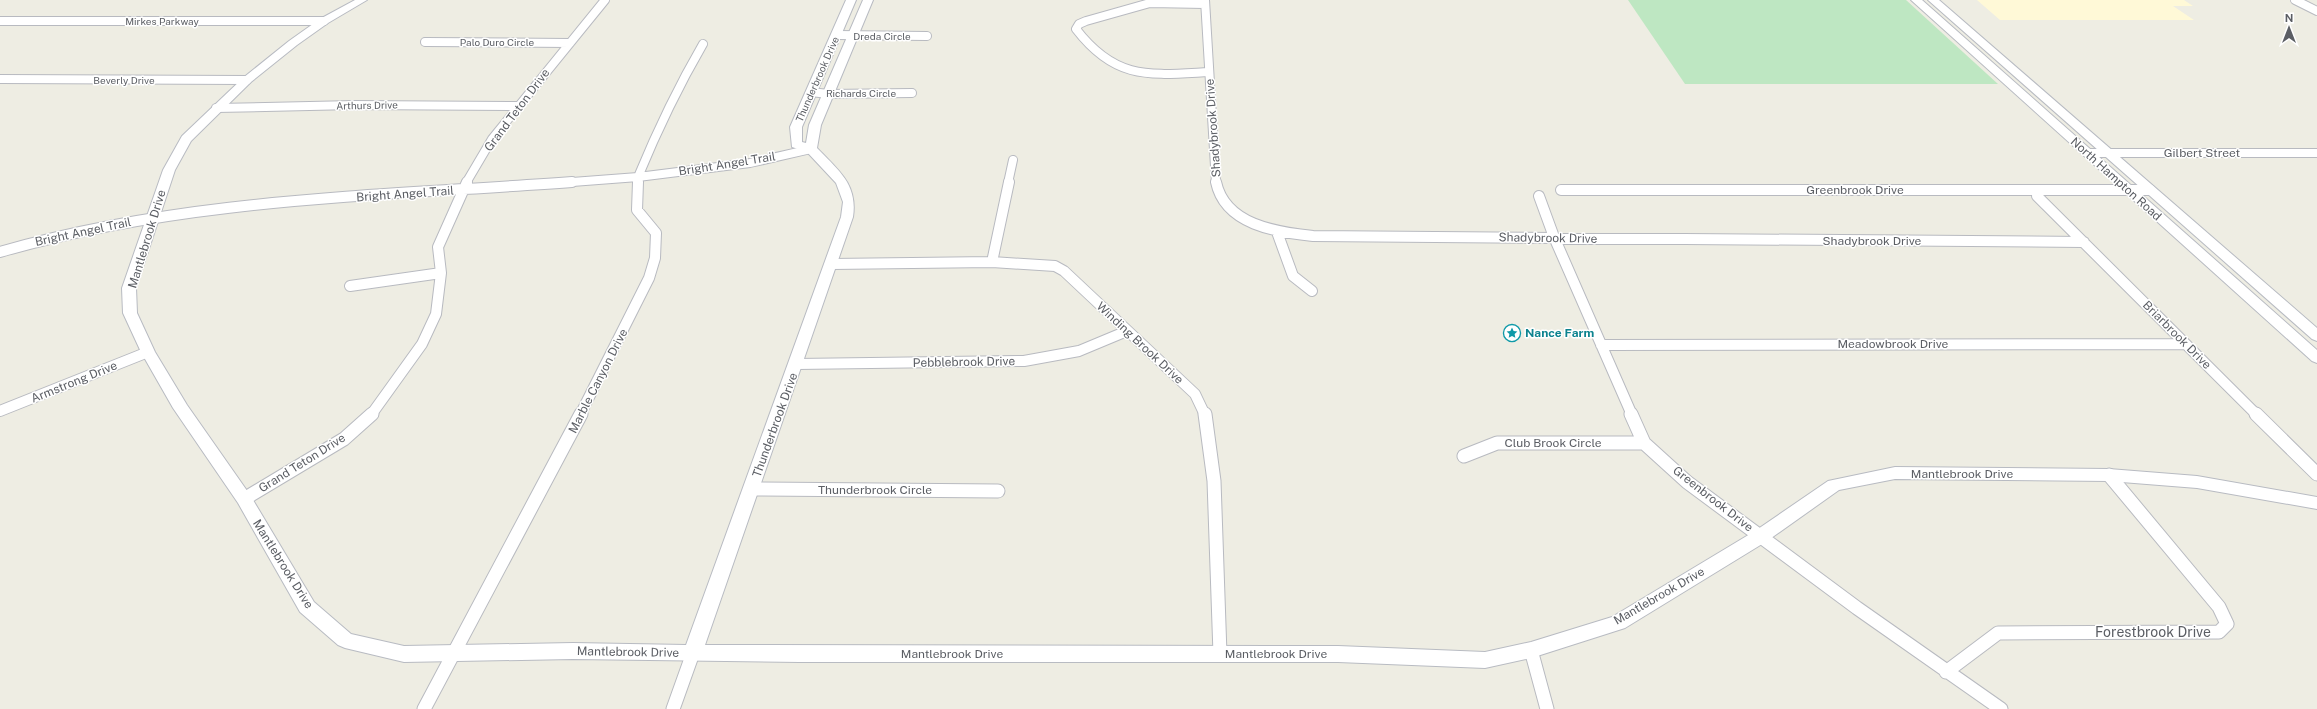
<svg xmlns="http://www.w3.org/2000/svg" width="2317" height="709" viewBox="0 0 2317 709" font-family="'Public Sans',sans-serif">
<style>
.commercial{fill:#fff9d7}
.green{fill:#bee7c2}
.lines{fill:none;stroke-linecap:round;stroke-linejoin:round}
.street-far2-casing{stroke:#b8bac0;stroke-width:10}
.street-far1-casing{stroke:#b8bac0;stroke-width:12}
.street-casing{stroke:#b8bac0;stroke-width:15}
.secondary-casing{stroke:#b8bbc2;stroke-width:2}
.street-far2{stroke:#fff;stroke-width:8}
.street-far1{stroke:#fff;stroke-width:10}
.street{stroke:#fff;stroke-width:13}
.secondary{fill:#fff;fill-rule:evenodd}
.labels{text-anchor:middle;stroke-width:3;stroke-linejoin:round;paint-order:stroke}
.far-street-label{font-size:10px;fill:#5b5e64;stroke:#fff}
.street-label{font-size:12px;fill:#5b5e64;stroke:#fff}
.culture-label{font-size:12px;font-weight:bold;fill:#0d838f;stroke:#fff;text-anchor:start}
.near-street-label{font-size:14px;fill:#5b5e64;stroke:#fff}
</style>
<rect width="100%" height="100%" fill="#eeede3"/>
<path class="commercial" d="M 1977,0 L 2184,0 L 2193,6 L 2173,6 L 2194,20 L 2000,20 Z"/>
<path class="green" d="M 1628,0 L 1906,0 L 1998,84 L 1685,84 Z"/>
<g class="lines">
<g class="street-far2-casing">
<path id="street-far2" d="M 1205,0 L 1216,183
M 2295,0 L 2317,11
M 1205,4 L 1150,3 L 1086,21 L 1079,24 L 1076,29 C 1116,81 1150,75 1209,72
M 0,21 L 324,21
M 837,35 L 927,36
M 425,42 L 570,43
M 0,79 L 247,80
M 811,92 L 828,94 L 912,93
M 216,108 L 354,105 L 519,106
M 2087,153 L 2317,153
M 466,183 L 492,139 L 605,0
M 559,183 L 638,177 L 750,163 L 811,149
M 638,183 L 638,177 C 657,131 678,87 703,44
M 1008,183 L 1013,160"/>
</g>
<g class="street-far1-casing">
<path id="street-far1" d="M 1216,182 C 1225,225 1276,232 1313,236 L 2084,242
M 1561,190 L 2150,190
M 1539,196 L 1554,237 L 1632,415
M 2037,196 L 2257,415
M 1277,232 L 1293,276 L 1312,291
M 0,252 C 185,198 381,196 572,182
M 992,262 L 1009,182
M 832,264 L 992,262 L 1055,266 L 1064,271 L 1195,394 L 1205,415
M 350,286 L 441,273
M 1601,345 L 2185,344
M 797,364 L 1024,361 L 1079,351 L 1127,331
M 0,411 L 148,352
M 371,415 L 422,344 L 436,314 L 441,273 L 438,247 L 467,182
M 580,415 L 649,278 L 655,258 L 656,233 L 637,210 L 638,182"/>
</g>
<g class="street-casing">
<path id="street" d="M 1205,414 L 1214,481 L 1220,654
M 1631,414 L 1644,443 L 1687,482 L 1857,608 L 2001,709
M 2256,414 L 2317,474
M 1464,456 L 1497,443 L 1644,443
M 752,489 L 998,491
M 244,499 L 344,439 L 372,414
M 1531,650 L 1547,709
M 1946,672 L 1998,633 L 2219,632 L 2227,624 L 2219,607 L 2109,475
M 424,709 L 581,414
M 673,709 L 693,653"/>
</g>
<g class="secondary-casing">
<path id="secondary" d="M 355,0 L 367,0 L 328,23 L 297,45 L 251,82 L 191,141 L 175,170 L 136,288 L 137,313 L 155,352 L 187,405 L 250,495 L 314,602 L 351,634 L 404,646 L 573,643 L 686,645 L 841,217 L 843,202 L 836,183 L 807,152 L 792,147 L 790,127 L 846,0 L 856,0 L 802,127 L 802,142 L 806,143 L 809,125 L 863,0 L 873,0 L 821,125 L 817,148 C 838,170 858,184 853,217 L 705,645 L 1338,646 L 1485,652 L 1531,642 L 1612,617 L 1755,531 L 1828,481 L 1895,467 L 2109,469 L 2197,476 L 2317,497 L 2317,509 L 2197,488 L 2109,481 L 1895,479 L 1839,490 L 1767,541 L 1625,628 L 1531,658 L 1485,668 L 1338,662 L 800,662 L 573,659 L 404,662 L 345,648 L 338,645 L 300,612 L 238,503 L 173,408 L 141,352 L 123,313 L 122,288 L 163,170 L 182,136 L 243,78 L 289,41 L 320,19 Z
M 1911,0 L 1922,0 L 2317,350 L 2317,363 L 2312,361 Z
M 1928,0 L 1939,0 L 2317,328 L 2317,341 L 2312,339 Z"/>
</g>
<use href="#street-far2" class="street-far2"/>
<use href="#street-far1" class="street-far1"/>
<use href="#street" class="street"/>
<use href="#secondary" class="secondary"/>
</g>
<defs>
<g id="sight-ring" transform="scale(0.9)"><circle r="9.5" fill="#fff" stroke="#0f9aa8" stroke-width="1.5"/><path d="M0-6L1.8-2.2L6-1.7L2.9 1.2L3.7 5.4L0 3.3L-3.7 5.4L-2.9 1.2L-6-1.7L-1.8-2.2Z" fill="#0f9aa8"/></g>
</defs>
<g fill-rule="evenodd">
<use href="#sight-ring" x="1512" y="333"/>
</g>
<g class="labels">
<g class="far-street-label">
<text x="162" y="25">Mirkes Parkway</text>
<text x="882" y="40">Dreda Circle</text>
<text x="497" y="46">Palo Duro Circle</text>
<text transform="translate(817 79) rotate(-66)" y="4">Thunderbrook Drive</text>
<text x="124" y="84">Beverly Drive</text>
<text x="861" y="97">Richards Circle</text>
<text transform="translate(367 105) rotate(-1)" y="4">Arthurs Drive</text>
</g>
<g class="street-label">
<text transform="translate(517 110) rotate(-53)" y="4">Grand Teton Drive</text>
<text transform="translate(1213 128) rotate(-94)" y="4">Shadybrook Drive</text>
<text x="2202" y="157">Gilbert Street</text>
<text transform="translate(727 164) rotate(-9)" y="4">Bright Angel Trail</text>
<text transform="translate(2116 179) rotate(42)" y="4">North Hampton Road</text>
<text x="1855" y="194">Greenbrook Drive</text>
<text transform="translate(405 194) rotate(-4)" y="4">Bright Angel Trail</text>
<text transform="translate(83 232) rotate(-12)" y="4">Bright Angel Trail</text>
<text transform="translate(1548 238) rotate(1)" y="4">Shadybrook Drive</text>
<text transform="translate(147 239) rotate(-73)" y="4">Mantlebrook Drive</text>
<text x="1872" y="245">Shadybrook Drive</text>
<text transform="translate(2177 335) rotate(45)" y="4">Briarbrook Drive</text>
<text transform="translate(1140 343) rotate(43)" y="4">Winding Brook Drive</text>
<text x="1893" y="348">Meadowbrook Drive</text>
<text transform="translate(964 362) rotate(-1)" y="4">Pebblebrook Drive</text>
<text transform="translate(598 381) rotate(-63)" y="4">Marble Canyon Drive</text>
<text transform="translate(74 382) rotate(-22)" y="4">Armstrong Drive</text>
<text transform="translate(775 425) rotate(-70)" y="4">Thunderbrook Drive</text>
<text x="1553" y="447">Club Brook Circle</text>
<text transform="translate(302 463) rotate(-32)" y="4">Grand Teton Drive</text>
<text x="1962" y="478">Mantlebrook Drive</text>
<text x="875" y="494">Thunderbrook Circle</text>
<text transform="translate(1713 499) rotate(38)" y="4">Greenbrook Drive</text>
<text transform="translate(283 564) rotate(58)" y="4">Mantlebrook Drive</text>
<text transform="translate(1659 596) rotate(-30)" y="4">Mantlebrook Drive</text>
<text transform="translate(628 652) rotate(1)" y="4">Mantlebrook Drive</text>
<text x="952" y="658">Mantlebrook Drive</text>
<text x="1276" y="658">Mantlebrook Drive</text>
</g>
<g class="culture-label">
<text x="1525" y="337">Nance Farm</text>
</g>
<g class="near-street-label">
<text x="2153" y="637">Forestbrook Drive</text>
</g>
</g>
<g transform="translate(2289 28)" stroke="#ffffff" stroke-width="3" paint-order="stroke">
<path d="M0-3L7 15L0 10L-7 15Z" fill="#5b5e64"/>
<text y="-6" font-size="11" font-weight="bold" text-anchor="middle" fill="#5b5e64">N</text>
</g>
</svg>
